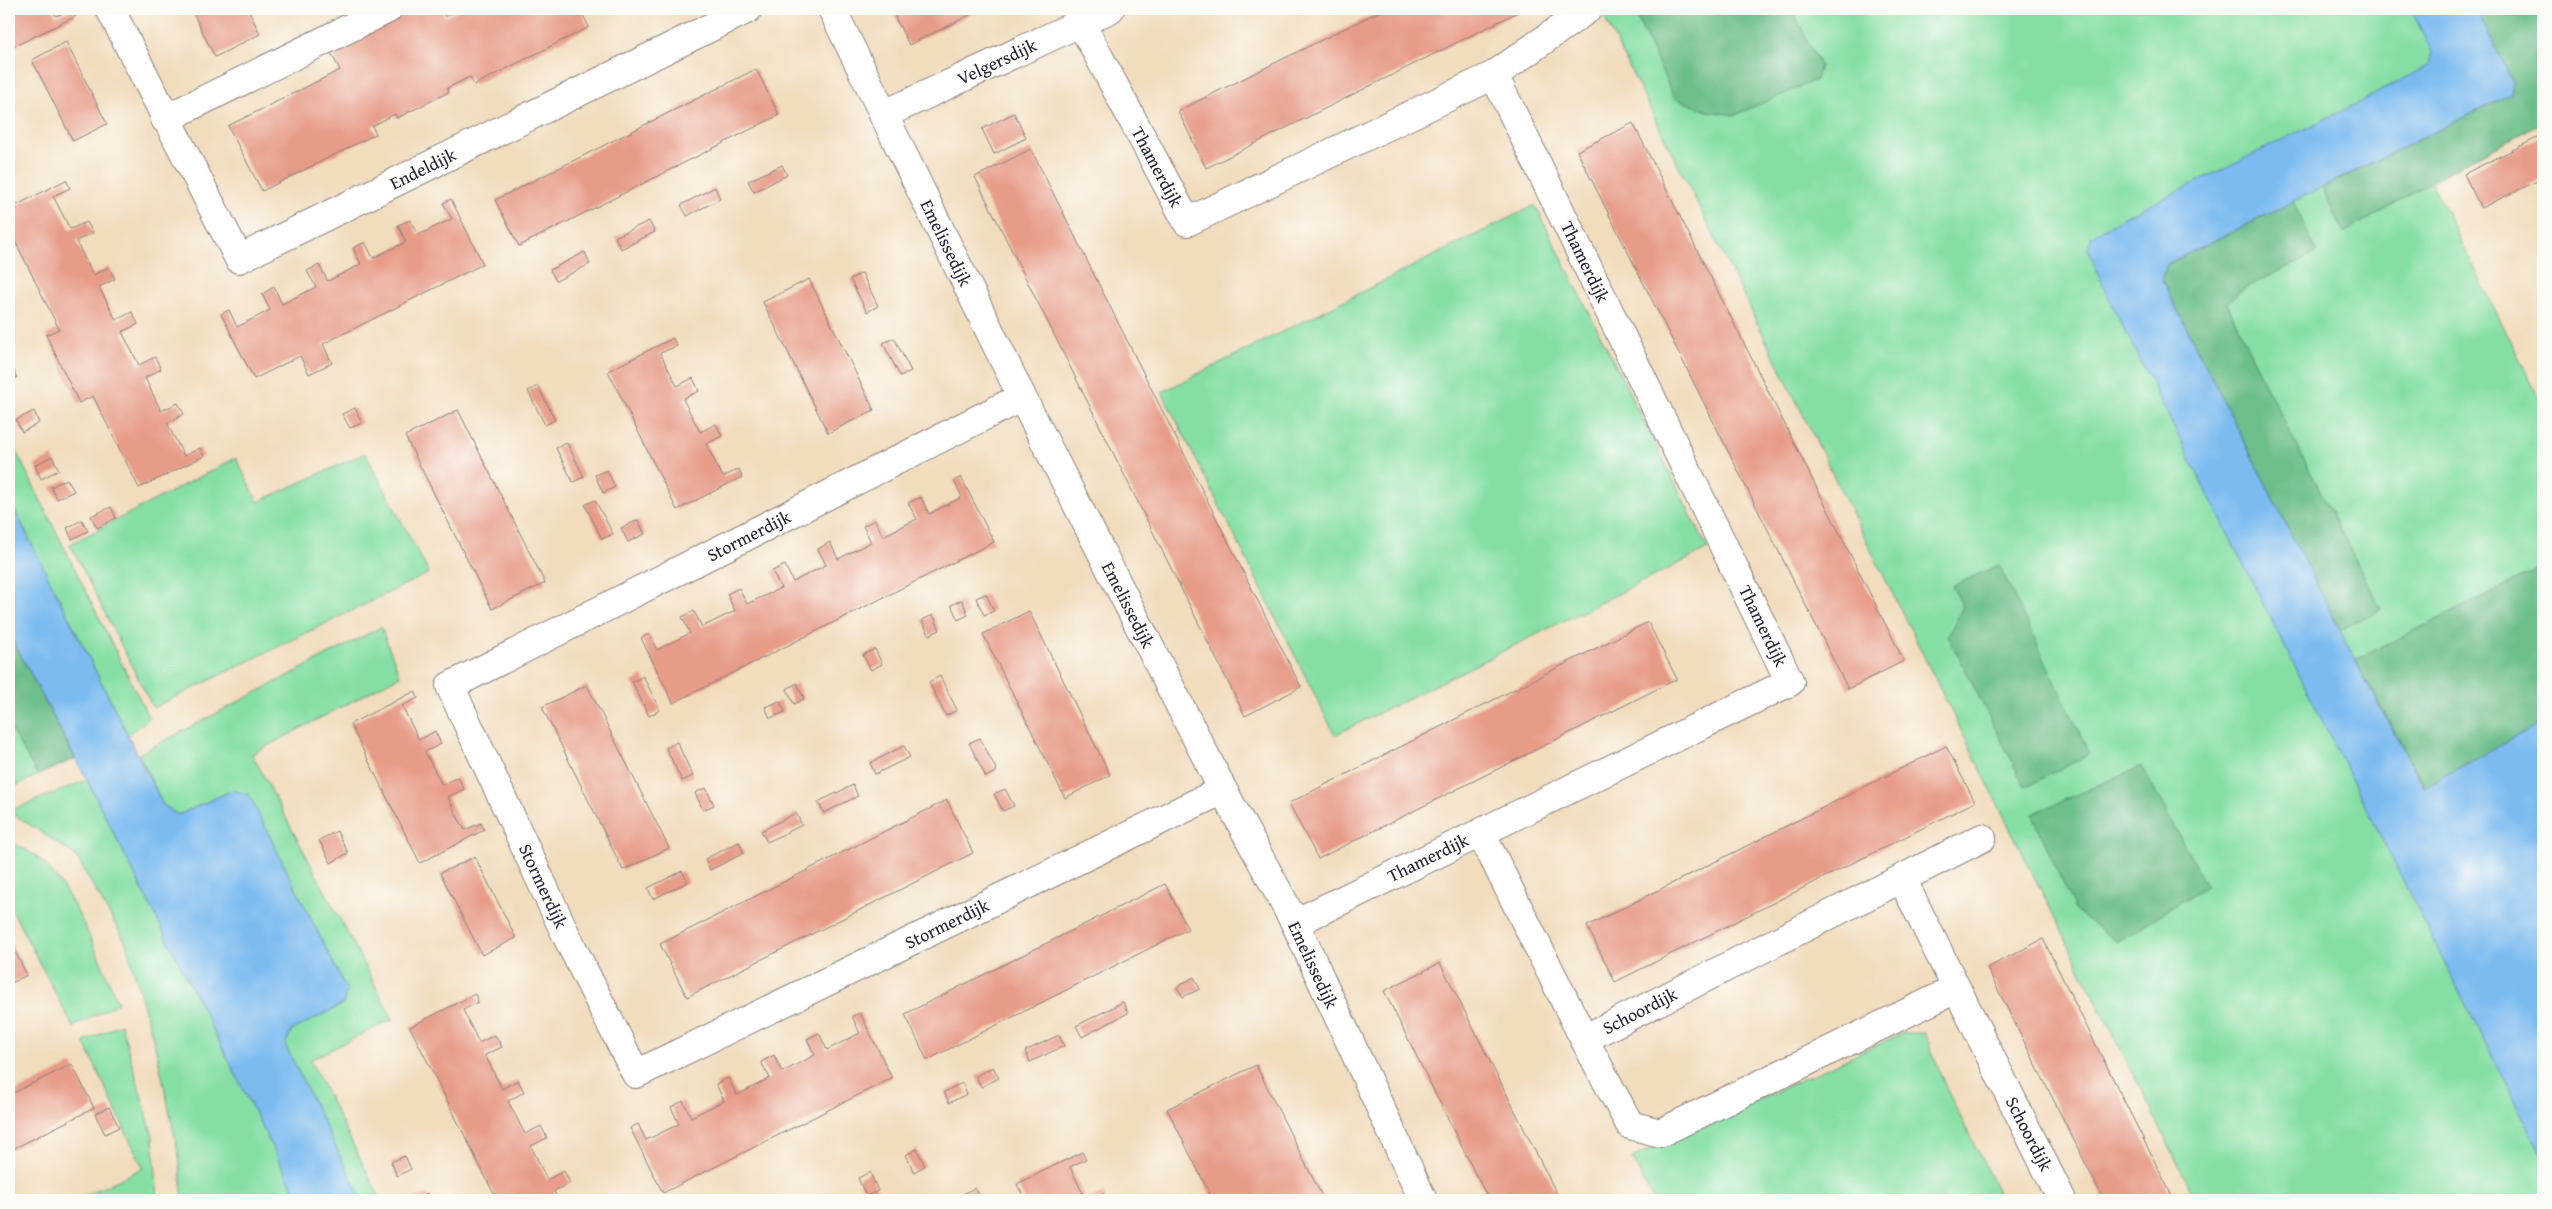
<svg xmlns="http://www.w3.org/2000/svg" width="2552" height="1209" viewBox="0 0 2552 1209" font-family="'Gentium Book Plus',serif">
<style>
.green{fill:#85dfa4;stroke:#548070}
.forest{fill:#6cbe8a;stroke:#477062}
.water{fill:#7cbbf0;stroke:#4f6e96}
.building{fill:#e79c88}
.lines{fill:none;stroke-linecap:round;stroke-linejoin:round}
.minor-casing{stroke:#8a7f7c;stroke-width:30}
.minor{stroke:#fff;stroke-width:28}
.labels{text-anchor:middle;stroke-width:4;stroke-linejoin:round;paint-order:stroke}
.street-label{font-size:18px;fill:#22223b;stroke:#fdfcf7}
</style>
<rect width="100%" height="100%" fill="#fdfcf7"/>
<filter id="ink" filterUnits="userSpaceOnUse"><feTurbulence type="fractalNoise" baseFrequency=".02" numOctaves="2"/><feDisplacementMap in="SourceGraphic" scale="10" xChannelSelector="R" yChannelSelector="G"/><feConvolveMatrix kernelMatrix="1 2 1 2 8 2 1 2 1" color-interpolation-filters="sRGB"/></filter>
<filter id="wash" filterUnits="userSpaceOnUse"><feTurbulence type="fractalNoise" baseFrequency=".0096" numOctaves="4" result="noise"/><feDisplacementMap in="SourceGraphic" scale="20" xChannelSelector="R" yChannelSelector="G"/><feGaussianBlur stdDeviation="1.12" result="paint"/><feColorMatrix in="noise" values="0 0 0 0 0 0 0 0 0 0 0 0 0 0 0 0 0 1.4 0 .05"/><feComposite in="paint" operator="in"/></filter>
<g filter="url(#wash)">
<rect width="100%" height="100%" fill="#f1dcbc"/>
<path class="green" d="M 1600,9 L 2507,9 L 2543,77 L 2426,171 L 2543,406 L 2543,1200 L 2196,1200 Z
M 1535,205 L 1708,549 L 1335,735 L 1162,392 Z
M 9,437 L 149,718 L 128,735 L 9,499 Z
M 365,453 L 429,573 L 153,708 L 70,544 L 236,458 L 258,502 Z
M 381,627 L 400,676 L 252,754 L 393,1019 L 310,1060 L 381,1200 L 362,1200 L 285,1045 L 291,1031 L 343,1004 L 233,790 L 178,815 L 163,805 L 139,754 Z
M 9,726 L 38,775 L 9,789 Z
M 87,780 L 299,1200 L 183,1200 L 179,1156 L 157,1053 L 126,943 L 75,855 L 9,811 Z
M 9,841 C 17,846 28,850 36,856 C 72,885 100,960 118,1003 L 73,1027 L 9,904 Z
M 121,1024 L 153,1137 L 158,1200 L 76,1200 L 143,1168 L 84,1042 Z
M 1903,1033 L 1925,1033 L 1946,1088 L 2002,1200 L 1653,1200 L 1632,1158 Z"/>
<path class="forest" d="M 1633,9 L 1792,9 L 1820,65 L 1816,80 L 1735,115 L 1707,111 L 1674,98 Z
M 2476,9 L 2537,9 L 2543,22 L 2543,122 L 2448,172 L 2344,233 L 2322,188 L 2511,94 L 2513,82 Z
M 2293,202 L 2317,252 L 2242,290 L 2227,303 L 2267,388 L 2381,609 L 2340,630 L 2162,280 L 2167,264 Z
M 1999,565 L 2090,754 L 2025,787 L 1948,636 L 1963,607 L 1952,586 Z
M 2543,567 L 2543,722 L 2425,787 L 2355,660 Z
M 9,633 L 75,759 L 38,775 L 9,726 Z
M 2142,766 L 2206,886 L 2117,942 L 2075,910 L 2032,814 Z"/>
<path class="water" d="M 2411,9 L 2476,9 L 2513,82 L 2511,94 L 2167,264 L 2162,280 L 2374,697 L 2424,787 L 2543,722 L 2543,1157 L 2108,297 L 2088,249 L 2092,236 L 2122,218 L 2358,103 L 2429,65 L 2432,52 Z
M 9,499 L 163,805 L 178,815 L 233,790 L 249,795 L 347,990 L 343,1004 L 291,1031 L 285,1045 L 362,1200 L 299,1200 L 87,780 L 9,633 Z"/>
<g id="blocks">
<path class="building" d="M 9,9 L 52,9 L 56,16 L 73,9 L 76,16 L 11,48 L 9,44 Z
M 191,9 L 248,9 L 260,34 L 215,57 Z
M 410,9 L 441,9 L 445,17 L 461,9 L 580,9 L 589,27 L 474,85 L 470,77 L 447,88 L 449,92 L 397,118 L 395,114 L 372,126 L 376,134 L 262,191 L 228,126 L 340,70 L 329,49 Z
M 891,9 L 982,9 L 909,45 Z
M 1384,9 L 1524,9 L 1206,168 L 1178,111 Z
M 66,42 L 107,124 L 73,141 L 32,60 Z
M 756,69 L 779,115 L 519,246 L 495,200 Z
M 1014,113 L 1026,138 L 994,154 L 982,129 Z
M 1633,123 L 1904,661 L 1848,689 L 1577,151 Z
M 2543,135 L 2543,178 L 2481,208 L 2464,174 Z
M 1031,149 L 1301,687 L 1245,716 L 975,177 Z
M 782,165 L 787,175 L 754,192 L 748,181 Z
M 66,180 L 70,188 L 53,196 L 70,229 L 87,222 L 93,233 L 76,241 L 93,275 L 109,267 L 115,279 L 99,287 L 116,320 L 132,312 L 138,324 L 122,332 L 139,365 L 155,357 L 161,369 L 145,378 L 161,411 L 178,403 L 184,414 L 167,423 L 184,456 L 200,448 L 204,456 L 139,488 L 93,396 L 79,403 L 46,335 L 59,329 L 9,229 L 9,209 Z
M 715,187 L 720,199 L 687,216 L 681,205 Z
M 451,199 L 483,264 L 323,344 L 332,363 L 309,374 L 300,356 L 254,379 L 221,314 L 229,310 L 237,327 L 270,310 L 262,294 L 274,287 L 282,304 L 316,287 L 307,271 L 319,265 L 328,281 L 361,264 L 353,248 L 365,242 L 373,258 L 406,242 L 398,225 L 410,220 L 418,235 L 452,219 L 443,203 Z
M 649,221 L 655,232 L 621,249 L 615,237 Z
M 585,252 L 590,264 L 556,281 L 550,270 Z
M 862,273 L 878,306 L 867,312 L 850,279 Z
M 809,279 L 874,410 L 828,433 L 763,302 Z
M 673,338 L 677,346 L 660,353 L 677,386 L 693,378 L 699,391 L 683,399 L 700,432 L 716,424 L 722,436 L 706,444 L 723,477 L 739,469 L 742,477 L 677,510 L 608,371 Z
M 894,338 L 911,371 L 900,376 L 883,343 Z
M 11,365 L 17,378 L 9,382 L 9,366 Z
M 538,386 L 555,420 L 545,425 L 528,391 Z
M 355,408 L 362,423 L 350,428 L 342,414 Z
M 458,410 L 545,583 L 492,609 L 405,436 Z
M 34,411 L 39,423 L 22,432 L 16,420 Z
M 567,443 L 584,477 L 573,482 L 556,448 Z
M 52,456 L 59,470 L 41,479 L 35,465 Z
M 607,470 L 615,487 L 603,493 L 595,475 Z
M 961,477 L 994,542 L 673,703 L 641,638 L 649,634 L 657,650 L 690,633 L 682,617 L 694,611 L 702,627 L 735,611 L 727,594 L 739,588 L 747,604 L 781,588 L 772,571 L 785,565 L 793,582 L 810,573 L 826,565 L 818,549 L 830,542 L 838,559 L 871,542 L 863,526 L 875,520 L 883,536 L 917,519 L 908,503 L 921,497 L 929,514 L 962,497 L 954,481 Z
M 67,479 L 74,491 L 57,499 L 51,487 Z
M 595,500 L 613,534 L 602,539 L 585,505 Z
M 111,507 L 116,518 L 97,528 L 91,516 Z
M 82,520 L 88,531 L 72,539 L 67,528 Z
M 638,520 L 645,534 L 628,542 L 621,528 Z
M 986,594 L 994,611 L 984,615 L 976,598 Z
M 962,600 L 968,615 L 958,620 L 951,605 Z
M 1029,611 L 1110,775 L 1065,798 L 983,634 Z
M 933,615 L 940,630 L 929,635 L 922,620 Z
M 1648,622 L 1677,679 L 1318,859 L 1289,803 Z
M 875,649 L 882,664 L 871,670 L 863,655 Z
M 643,676 L 660,710 L 649,716 L 632,682 Z
M 940,676 L 957,710 L 946,716 L 929,682 Z
M 797,683 L 804,699 L 794,704 L 787,689 Z
M 587,685 L 669,848 L 623,870 L 542,707 Z
M 415,691 L 418,698 L 402,706 L 419,740 L 435,731 L 441,744 L 425,752 L 442,785 L 458,777 L 464,789 L 448,797 L 456,814 L 465,830 L 481,823 L 484,830 L 420,863 L 350,724 Z
M 780,701 L 785,712 L 770,718 L 765,707 Z
M 980,738 L 997,771 L 986,777 L 969,743 Z
M 677,742 L 693,776 L 682,781 L 666,748 Z
M 904,746 L 910,757 L 875,774 L 870,763 Z
M 1946,746 L 1975,802 L 1615,982 L 1587,926 Z
M 853,785 L 858,796 L 824,813 L 818,802 Z
M 706,788 L 714,805 L 703,810 L 695,793 Z
M 1005,789 L 1014,806 L 1003,811 L 994,794 Z
M 947,800 L 973,853 L 687,997 L 660,944 Z
M 796,813 L 802,825 L 767,842 L 761,831 Z
M 337,831 L 348,853 L 331,863 L 319,840 Z
M 739,842 L 744,853 L 710,870 L 705,859 Z
M 475,857 L 516,938 L 482,955 L 440,873 Z
M 682,871 L 688,882 L 653,899 L 648,888 Z
M 1165,884 L 1188,929 L 927,1060 L 905,1014 Z
M 9,939 L 27,975 L 9,984 Z
M 2043,939 L 2088,1029 L 2174,1200 L 2104,1200 L 1987,968 Z
M 1440,963 L 1459,1000 L 1560,1200 L 1489,1200 L 1474,1171 L 1384,991 Z
M 1194,977 L 1200,989 L 1183,997 L 1177,987 Z
M 475,994 L 478,1002 L 463,1010 L 479,1043 L 495,1035 L 502,1047 L 485,1055 L 502,1089 L 518,1080 L 524,1092 L 508,1101 L 525,1134 L 541,1126 L 547,1138 L 531,1146 L 547,1180 L 564,1171 L 570,1183 L 554,1191 L 558,1200 L 497,1200 L 410,1027 Z
M 1123,1002 L 1128,1013 L 1082,1037 L 1076,1026 Z
M 860,1013 L 892,1078 L 663,1193 L 630,1128 L 638,1124 L 646,1140 L 679,1124 L 671,1107 L 683,1101 L 691,1117 L 724,1101 L 716,1084 L 728,1078 L 737,1095 L 770,1078 L 761,1062 L 774,1055 L 782,1072 L 798,1064 L 815,1055 L 807,1039 L 819,1033 L 827,1050 L 860,1033 L 852,1016 Z
M 1059,1035 L 1064,1046 L 1030,1062 L 1025,1051 Z
M 72,1064 L 94,1108 L 9,1151 L 9,1095 Z
M 1256,1065 L 1293,1139 L 1324,1200 L 1213,1200 L 1167,1109 Z
M 993,1067 L 999,1078 L 981,1087 L 976,1076 Z
M 962,1083 L 967,1094 L 949,1103 L 944,1092 Z
M 109,1107 L 119,1127 L 105,1134 L 95,1114 Z
M 917,1149 L 925,1166 L 914,1172 L 906,1155 Z
M 1082,1152 L 1086,1159 L 1070,1167 L 1086,1200 L 1025,1200 L 1017,1184 Z
M 405,1156 L 411,1169 L 397,1176 L 391,1162 Z
M 870,1172 L 878,1191 L 866,1196 L 858,1178 Z
M 975,1188 L 981,1199 L 961,1200 L 958,1196 Z
M 427,1193 L 431,1200 L 412,1200 Z
M 1103,1193 L 1106,1200 L 1087,1200 L 1095,1196 Z"/>
</g>
</g>
<g filter="url(#ink)">
<use href="#blocks" fill-opacity="0" stroke="#8a7f7c" stroke-width="1"/>
<g class="lines">
<g class="minor-casing">
<path id="minor" d="M 110,9 L 239,259 L 748,9
M 832,9 L 1022,397 L 1223,790 L 1295,923 L 1423,1200
M 1081,23 L 1187,222 L 1494,75 L 1588,9
M 883,115 L 1110,9
M 165,119 L 388,9
M 1022,397 L 450,686 L 567,937 L 636,1074 L 1223,790
M 1481,833 L 1584,1039 L 1982,838
M 1902,879 L 2062,1200
M 1295,923 L 1790,682 L 1494,75
M 1584,1039 L 1630,1125 L 1660,1133 L 1956,989"/>
</g>
<use href="#minor" class="minor"/>
</g>
</g>
<g class="labels">
<g class="street-label">
<text transform="translate(997 62) rotate(-25)" y="6">Velgersdijk</text>
<text transform="translate(1157 167) rotate(62)" y="6">Thamerdijk</text>
<text transform="translate(423 169) rotate(-26)" y="6">Endeldijk</text>
<text transform="translate(946 243) rotate(64)" y="6">Emelissedijk</text>
<text transform="translate(1585 262) rotate(64)" y="6">Thamerdijk</text>
<text transform="translate(749 536) rotate(-27)" y="6">Stormerdijk</text>
<text transform="translate(1128 605) rotate(63)" y="6">Emelissedijk</text>
<text transform="translate(1763 626) rotate(64)" y="6">Thamerdijk</text>
<text transform="translate(1428 858) rotate(-26)" y="6">Thamerdijk</text>
<text transform="translate(543 886) rotate(65)" y="6">Stormerdijk</text>
<text transform="translate(947 924) rotate(-26)" y="6">Stormerdijk</text>
<text transform="translate(1313 965) rotate(65)" y="6">Emelissedijk</text>
<text transform="translate(1640 1011) rotate(-27)" y="6">Schoordijk</text>
<text transform="translate(2029 1134) rotate(63)" y="6">Schoordijk</text>
</g>
</g>
<rect width="2552" height="1209" fill="none" stroke="#fdfcf7" stroke-width="30"/>
</svg>
